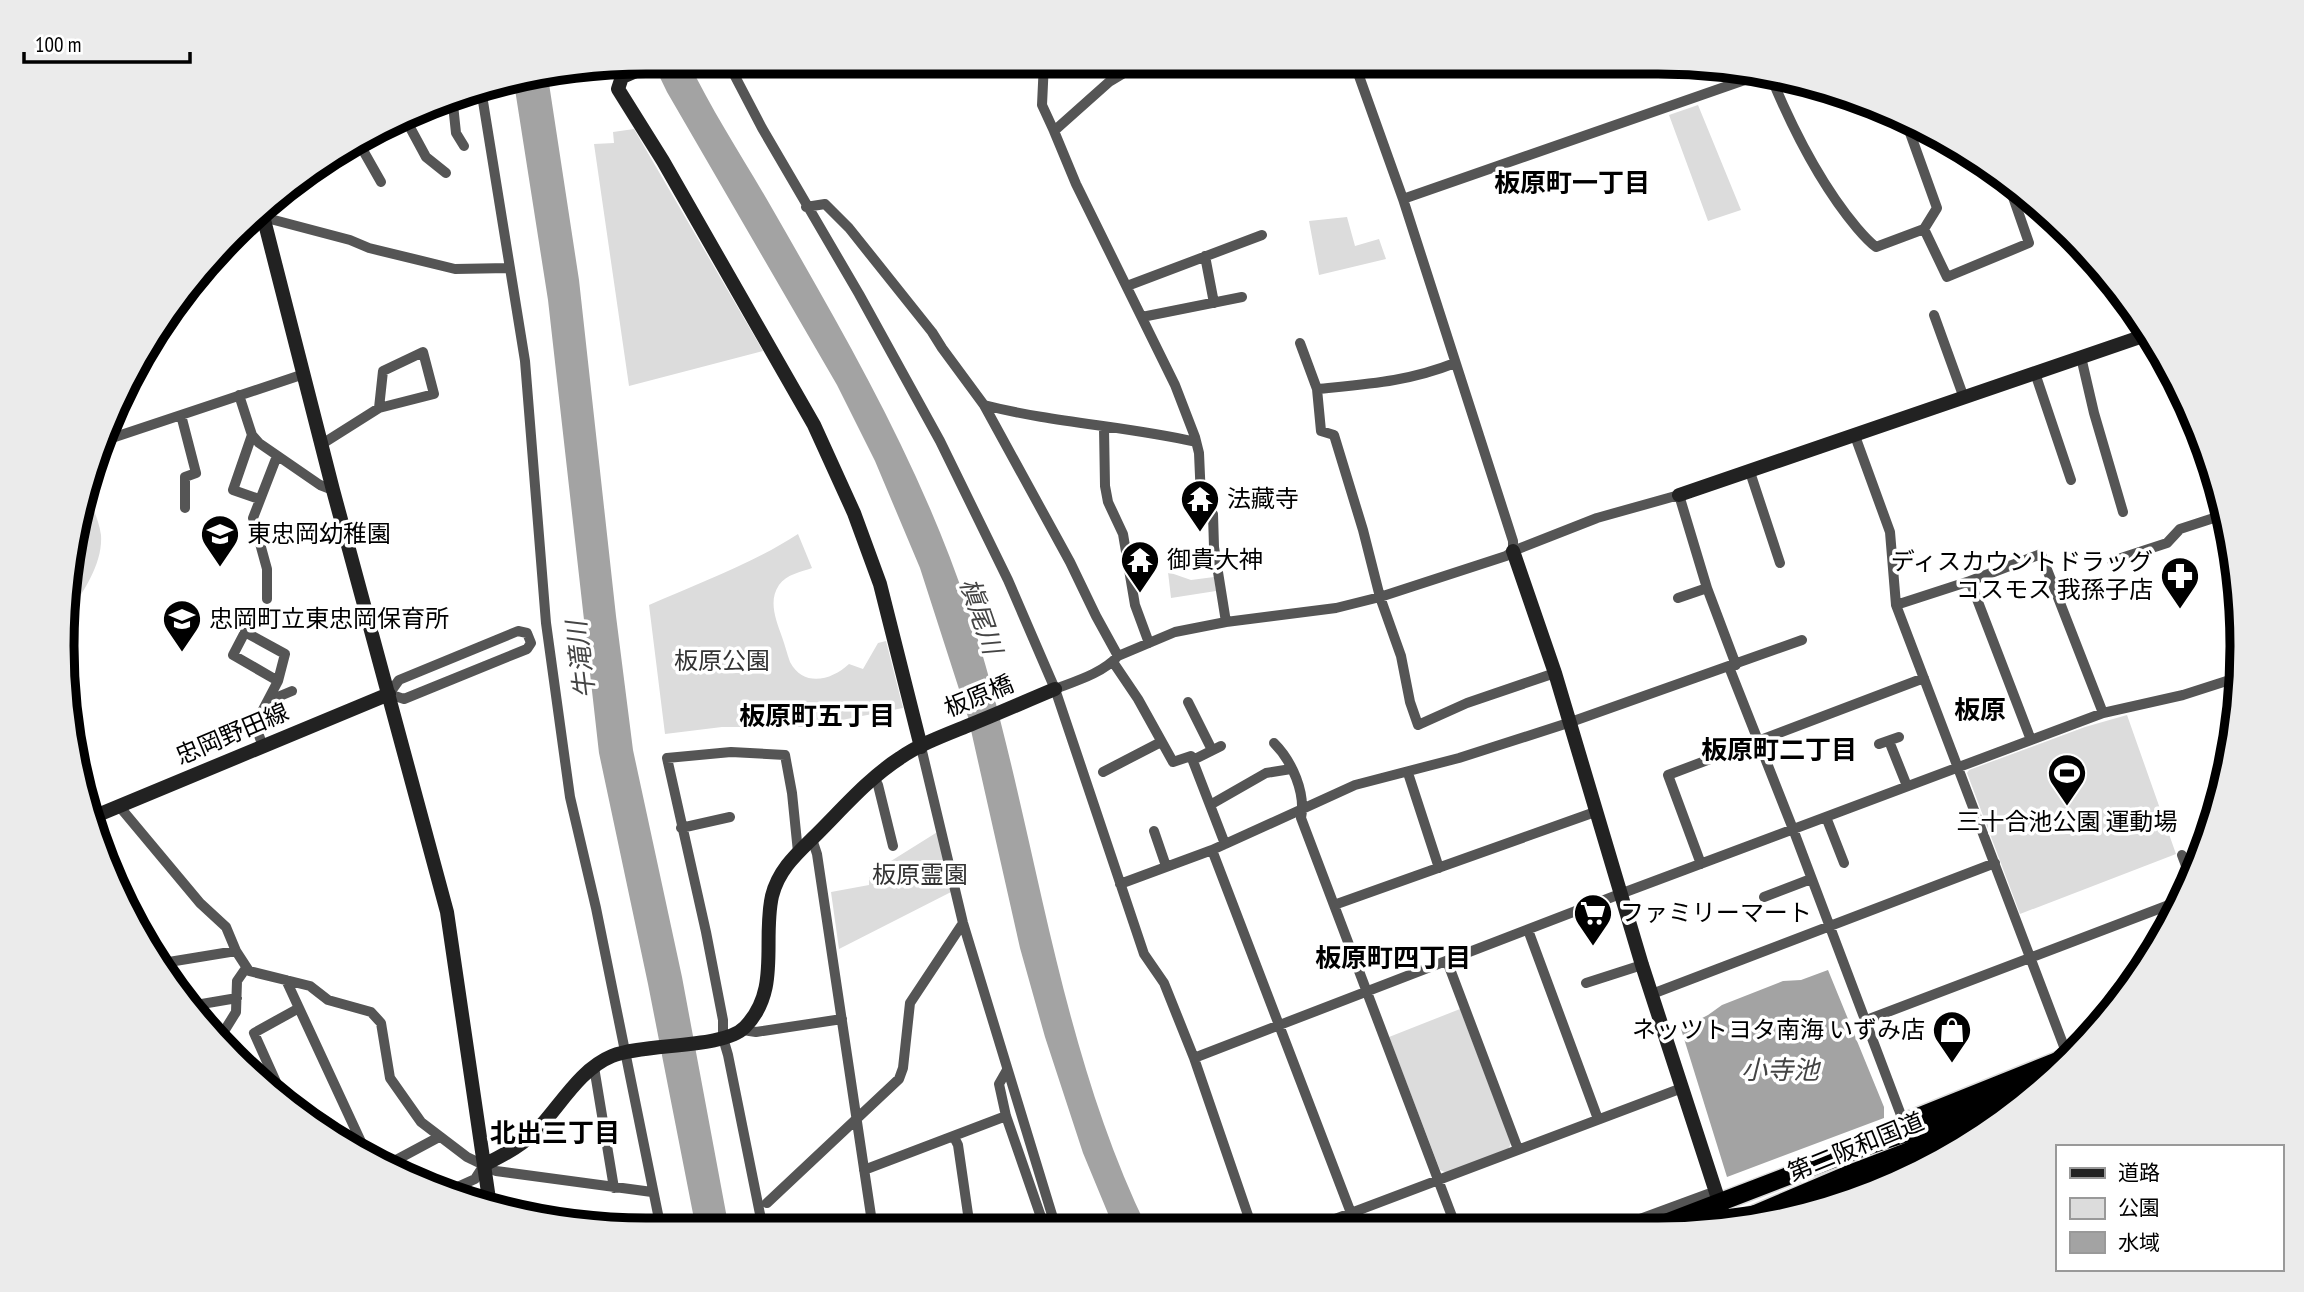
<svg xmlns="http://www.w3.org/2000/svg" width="2304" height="1292" viewBox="0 0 2304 1292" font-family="'PT Sans Narrow','Noto Sans JP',sans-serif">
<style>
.green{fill:#dcdcdc}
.water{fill:#a3a3a3}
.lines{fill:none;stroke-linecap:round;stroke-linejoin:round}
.highway-casing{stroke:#dbdbdb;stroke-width:21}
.street{stroke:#555;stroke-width:10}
.secondary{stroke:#222;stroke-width:14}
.highway{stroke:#000;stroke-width:18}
.labels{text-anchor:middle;stroke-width:7;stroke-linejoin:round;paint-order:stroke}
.poi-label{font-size:24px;fill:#000;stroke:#fff;text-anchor:start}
.park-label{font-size:24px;fill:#333;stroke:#fff}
.street-label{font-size:24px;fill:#000;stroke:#fff}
.neighbourhood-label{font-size:26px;font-weight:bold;fill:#000;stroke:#fff}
.water-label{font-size:26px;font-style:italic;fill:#444;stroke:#fff}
.rim{fill:none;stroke:#000;stroke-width:9}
</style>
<rect width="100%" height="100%" fill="#fff"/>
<path class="green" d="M 1698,105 L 1741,210 L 1708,221 L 1669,115 Z
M 634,129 L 763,351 L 629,386 L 594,144 L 614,143 L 613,132 Z
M 1347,217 L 1355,246 L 1379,239 L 1386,259 L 1319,275 L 1309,221 Z
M 85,487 C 90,501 99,520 101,535 C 103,563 84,591 69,613 L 81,494 Z
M 798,534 L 812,568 C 801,572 787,574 779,585 C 768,601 776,620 782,637 C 785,645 787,654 790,662 C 804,688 832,680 849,664 L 863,669 L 878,643 L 886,641 L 903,708 L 806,727 L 722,727 L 665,734 L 649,605 C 699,583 752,564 798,534 Z
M 1168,572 L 1191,580 L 1214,577 L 1216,591 L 1171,598 Z
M 2127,715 L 2176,854 L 2020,914 L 1967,773 L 1969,770 L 2085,727 Z
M 939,831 L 953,891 L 839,949 L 831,892 L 869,885 L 869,878 L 875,871 Z
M 1460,1009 L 1511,1143 L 1508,1150 L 1447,1173 L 1440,1170 L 1389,1037 Z"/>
<path class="water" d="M 652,61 L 688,61 C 713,113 745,161 773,210 C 848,341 920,464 968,608 C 1035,812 1052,1032 1147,1228 L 1114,1228 L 1083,1153 L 1045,1037 L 1020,948 L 968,717 L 920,568 L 875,461 L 837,385 L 667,92 Z
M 548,77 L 579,280 L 616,616 L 633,750 L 682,977 L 729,1229 L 696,1229 L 648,984 L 599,753 L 548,300 L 514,83 Z
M 1828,970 L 1884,1107 L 1884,1118 L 1727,1177 L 1681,1029 L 1708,1015 L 1722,1005 L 1783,981 L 1801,980 Z"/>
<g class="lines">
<g class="highway-casing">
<path id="highway" d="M 1905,1122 L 2075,1054
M 1869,1172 L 1895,1171 L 1933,1157
M 1658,1226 L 1856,1150 L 1954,1117 L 2041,1084
M 1727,1226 L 1847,1175 L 2004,1115"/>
</g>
<path class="street" d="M 727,61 L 762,128 L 859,294 L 940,441 L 1008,580 L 1055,689 L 1144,954 L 1164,983 L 1194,1058 L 1252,1227
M 1044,62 L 1042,105 L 1054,131
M 1159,62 L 1129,70 L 1109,82 L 1054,131 L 1076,184 L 1175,385 L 1195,437 L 1199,453 L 1201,499 L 1213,514 L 1214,547 L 1226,622
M 1354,62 L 1403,199 L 1513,541 L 1513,551
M 1771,77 C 1793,130 1820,184 1857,228 C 1863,235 1869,242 1876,247 L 1924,229 L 1937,208 L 1905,119
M 481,89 L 525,361 L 546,623 L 570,797 L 596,908 L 661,1229
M 452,95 L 456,133 L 464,146
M 406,120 L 426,157 L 446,173
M 360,145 L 381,182
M 1403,199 L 1759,75
M 806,207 L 825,204 L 849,228 L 932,332 L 942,348 L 984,405 L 1070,562 L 1096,616 L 1118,656
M 259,216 L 350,240 L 369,248 L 455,269 L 509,268
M 1924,229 L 1947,277 L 2029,243 L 2013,197 L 2022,191
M 1205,256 L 1214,303
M 1127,286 L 1262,235
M 1934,315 L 1964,398
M 1142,317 L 1242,297
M 1300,343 L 1317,389 L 1321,431 L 1334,435 L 1363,530 L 1380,597 L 1401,656 L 1410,702 L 1418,725 L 1467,703 L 1555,673
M 2081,357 L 2094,413 L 2123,512
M 136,373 L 142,371
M 2035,373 L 2071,480
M 1317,389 C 1367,384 1407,382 1455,363
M 239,395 L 252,435 L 259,443 L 320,485 L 333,490
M 984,405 C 1054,423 1126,426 1196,442
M 181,415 L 196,473 L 185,477 L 185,508
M 1104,428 L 1105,486 L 1108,502 L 1123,534 L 1135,605 L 1149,643
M 252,435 L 233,490 L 259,499
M 1855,436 L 1890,532 L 1896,605 L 2068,1057
M 106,440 L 304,374
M 322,444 L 379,408 L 434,394 L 423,352 L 383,371 L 379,408
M 1750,472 L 1780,563
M 2112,561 L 2167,543 L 2180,529 L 2226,514
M 1970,581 L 2031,740
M 1678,598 L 1707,588
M 267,599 L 267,569 L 253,518 L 277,456
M 1896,605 L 1970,581 L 2041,554 L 2103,713
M 518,631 L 527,633 L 531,643 L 527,649 L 404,699 L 389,694 L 399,680 Z
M 245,632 L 285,654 L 278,681 L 233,655 Z
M 1113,662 L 1138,699 L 1173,762 L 1191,756 L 1225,844
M 1729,667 L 1793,829 L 1904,1123
M 1055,689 C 1076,681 1103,673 1118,656 L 1175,632 L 1226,622 L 1336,608 L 1380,597 L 1506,556 L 1513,551 L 1597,518 L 1679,495 L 1707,588 L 1736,665
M 268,701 L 292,691
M 1188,702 L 1212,750
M 1889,741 L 1907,786
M 1274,743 C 1292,761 1306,793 1301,818 L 1456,1227
M 1879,744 L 1899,737
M 263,746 L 255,725 L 278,681
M 921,747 L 963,923 L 1056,1228
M 1193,760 L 1221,746
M 1103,772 L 1161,742
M 1408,773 L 1439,868
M 874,778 L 878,785 L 893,846
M 1210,805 L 1266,773 L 1291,769
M 119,806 L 200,903 L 226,927 L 236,951 L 249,971 L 310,986 L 328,1000 L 371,1012 L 381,1023 L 390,1078 L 421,1122 L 467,1157 L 496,1171 L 652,1192
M 1826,817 L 1844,863
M 681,828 L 730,817
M 1154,831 L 1166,866
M 812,839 L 817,854 L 873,1229
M 1212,850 L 1351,1213
M 2182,855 L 2191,879
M 1701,864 L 1668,775 L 1924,678
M 1120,884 L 1212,850 L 1355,785 L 1459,758 L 1568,723 L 1802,640
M 1764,897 L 1811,879
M 1334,905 L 1595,812
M 1528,930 L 1598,1119
M 1447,961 L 1518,1149
M 171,974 L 169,962 L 236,951
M 286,980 L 369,1159
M 1586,983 L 1642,965
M 1652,994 L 1995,863
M 190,1006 L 237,998
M 1864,1021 L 2182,900
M 743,1030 L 756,1032 L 842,1019
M 218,1041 L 236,1012 L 237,981 L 246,968
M 1194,1058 L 1620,894 L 2103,713 L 2183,695 L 2239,677
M 594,1067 L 614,1188
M 1007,1070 L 999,1084 L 1006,1116 L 1041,1217 L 1051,1228
M 281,1093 L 254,1033 L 299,1008
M 954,1137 L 958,1145 L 970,1228
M 385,1166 L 439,1137
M 864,1170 L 1006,1116
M 1847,1175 L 1860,1193
M 444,1193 L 475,1179 L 484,1165
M 767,1203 L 899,1079 L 903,1068 L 910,1003 L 963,923
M 1621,1226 L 1708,1194 L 1718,1203
M 1314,1227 L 1682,1088
M 763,1229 L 728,1055 L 723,1038 L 723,1020 L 706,932 L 667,758 L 731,752 L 785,755 L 792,793 L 798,852"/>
<path class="secondary" d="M 659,61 L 622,77 L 618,89 L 663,161 L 814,425 L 854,513 L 880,584 L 921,747
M 262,212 L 333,490 L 447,912 L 490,1206
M 1679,495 L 2149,334
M 1513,551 L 1555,673 L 1642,965 L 1727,1226
M 93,817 L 389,694
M 484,1165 C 503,1155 522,1146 537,1130 C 560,1106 580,1069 612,1056 C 644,1043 724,1049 745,1027 C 781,990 762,941 772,896 C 779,868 799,852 818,833 C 844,807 869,778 900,758 C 920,744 945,735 967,726 C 997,714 1026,701 1055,689"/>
<use href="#highway" class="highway"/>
</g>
<defs>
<g id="temple-pin" transform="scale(2.0125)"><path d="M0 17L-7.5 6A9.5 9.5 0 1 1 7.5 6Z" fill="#000" stroke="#fff"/><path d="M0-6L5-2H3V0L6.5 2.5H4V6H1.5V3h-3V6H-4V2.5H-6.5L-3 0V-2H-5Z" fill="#fff"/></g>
<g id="school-pin" transform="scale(2.0125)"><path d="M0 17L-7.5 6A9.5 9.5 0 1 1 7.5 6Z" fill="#000" stroke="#fff"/><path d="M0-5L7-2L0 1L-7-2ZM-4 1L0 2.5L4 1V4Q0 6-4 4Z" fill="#fff"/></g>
<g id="pharmacy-pin" transform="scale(2.0125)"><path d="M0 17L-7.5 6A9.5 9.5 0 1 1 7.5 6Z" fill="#000" stroke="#fff"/><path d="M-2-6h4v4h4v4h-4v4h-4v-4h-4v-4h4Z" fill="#fff"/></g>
<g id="stadium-pin" transform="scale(2.0125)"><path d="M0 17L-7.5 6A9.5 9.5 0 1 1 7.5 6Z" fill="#000" stroke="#fff"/><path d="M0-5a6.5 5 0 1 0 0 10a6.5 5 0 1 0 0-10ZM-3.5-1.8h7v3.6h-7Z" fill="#fff"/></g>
<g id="supermarket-pin" transform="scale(2.0125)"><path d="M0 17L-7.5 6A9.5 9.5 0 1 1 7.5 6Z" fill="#000" stroke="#fff"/><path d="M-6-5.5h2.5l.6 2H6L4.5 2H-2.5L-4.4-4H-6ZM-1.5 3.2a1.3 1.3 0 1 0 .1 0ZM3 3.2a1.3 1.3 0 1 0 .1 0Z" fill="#fff"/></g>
<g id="shop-pin" transform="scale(2.0125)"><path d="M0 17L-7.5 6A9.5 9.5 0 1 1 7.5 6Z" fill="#000" stroke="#fff"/><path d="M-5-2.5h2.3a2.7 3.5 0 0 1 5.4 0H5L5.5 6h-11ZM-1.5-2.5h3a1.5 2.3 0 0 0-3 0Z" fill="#fff"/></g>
</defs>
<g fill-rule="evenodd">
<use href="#temple-pin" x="1200" y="499"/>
<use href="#school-pin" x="220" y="534"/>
<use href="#temple-pin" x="1140" y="560"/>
<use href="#pharmacy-pin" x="2180" y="576"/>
<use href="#school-pin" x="182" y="619"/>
<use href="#stadium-pin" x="2067" y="773"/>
<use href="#supermarket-pin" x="1593" y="913"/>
<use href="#shop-pin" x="1952" y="1030"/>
</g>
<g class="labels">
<g class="poi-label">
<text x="1227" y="507">法藏寺</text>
<text x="247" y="542">東忠岡幼稚園</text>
<text x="1167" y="568">御貴大神</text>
<text x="2153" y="570" text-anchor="end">ディスカウントドラッグ<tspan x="2153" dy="28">コスモス 我孫子店</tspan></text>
<text x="209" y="627">忠岡町立東忠岡保育所</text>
<text x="2067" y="830" text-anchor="middle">三十合池公園 運動場</text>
<text x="1620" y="921">ファミリーマート</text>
<text x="1925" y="1038" text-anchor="end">ネッツトヨタ南海 いずみ店</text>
</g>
<g class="park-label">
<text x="722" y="669">板原公園</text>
<text x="920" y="883">板原霊園</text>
</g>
<g class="street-label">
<text transform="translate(979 696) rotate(-22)" y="8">板原橋</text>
<text transform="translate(232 734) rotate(-23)" y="8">忠岡野田線</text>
<text transform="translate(1856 1147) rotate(-22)" y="8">第二阪和国道</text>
</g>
<g class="neighbourhood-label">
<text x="1572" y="192">板原町一丁目</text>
<text x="1980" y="719">板原</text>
<text x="817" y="725">板原町五丁目</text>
<text x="1779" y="759">板原町二丁目</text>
<text x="1393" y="967">板原町四丁目</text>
<text x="555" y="1142">北出三丁目</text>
</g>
<g class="water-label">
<text transform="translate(981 616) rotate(71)" y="9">槇尾川</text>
<text transform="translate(581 660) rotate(-97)" y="9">牛滝川</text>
<text x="1780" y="1079">小寺池</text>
</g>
</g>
<path d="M0 0H2304V1292H0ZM646 74H1658A572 572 0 0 1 2230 646V646A572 572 0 0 1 1658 1218H646A572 572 0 0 1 74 646V646A572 572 0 0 1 646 74Z" fill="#ebebeb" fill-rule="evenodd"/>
<path class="rim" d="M646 74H1658A572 572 0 0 1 2230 646V646A572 572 0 0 1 1658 1218H646A572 572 0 0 1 74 646V646A572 572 0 0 1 646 74Z"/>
<rect x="2056" y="1145" width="228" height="126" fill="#ffffff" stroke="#999999" stroke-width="2"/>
<rect x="2070" y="1168" width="35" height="10" fill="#222222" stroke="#999999" stroke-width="2"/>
<text x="2118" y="1180" font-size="21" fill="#000000">道路</text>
<rect x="2070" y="1198" width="35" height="21" fill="#dcdcdc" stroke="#999999" stroke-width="2"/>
<text x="2118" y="1215" font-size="21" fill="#000000">公園</text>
<rect x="2070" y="1232" width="35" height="21" fill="#a3a3a3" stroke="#999999" stroke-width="2"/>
<text x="2118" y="1250" font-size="21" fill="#000000">水域</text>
<path d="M24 52v10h166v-10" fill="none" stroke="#000000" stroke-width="3.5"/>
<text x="35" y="52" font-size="21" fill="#000000" stroke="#ffffff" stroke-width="5" paint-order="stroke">100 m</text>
</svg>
